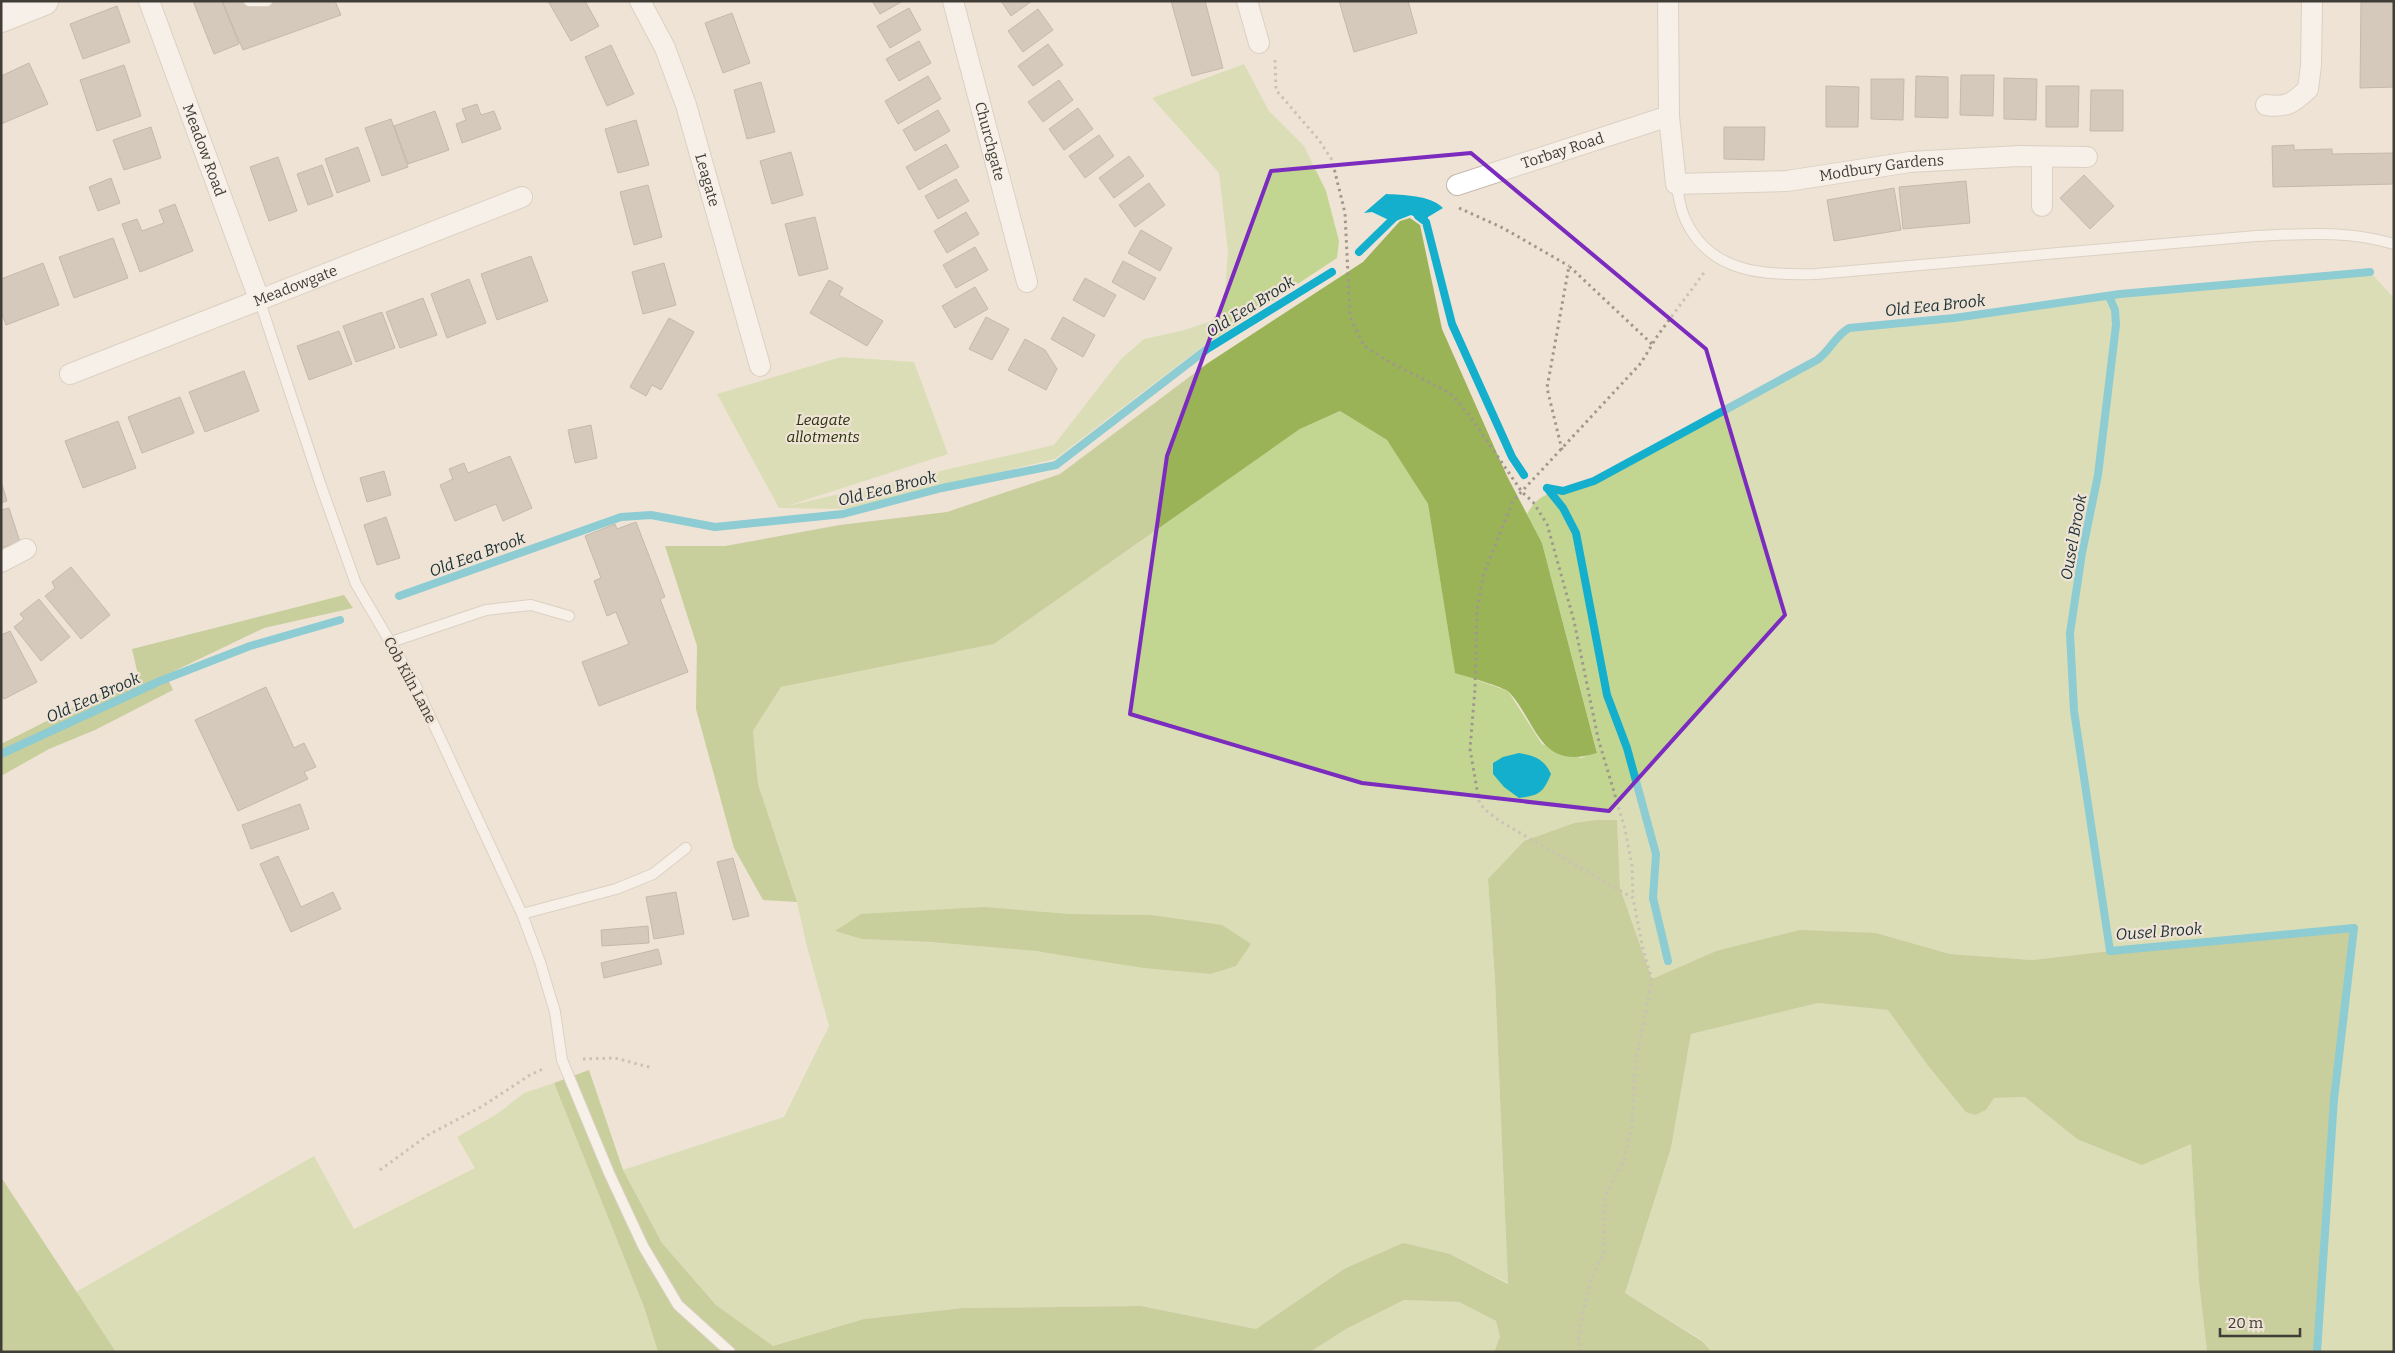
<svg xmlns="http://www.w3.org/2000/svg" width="2395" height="1353" viewBox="0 0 2395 1353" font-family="Bitter,serif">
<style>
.green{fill:#c2d691;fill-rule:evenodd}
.forest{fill:#9ab357}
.water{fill:#15afce}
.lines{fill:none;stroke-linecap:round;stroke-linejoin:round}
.stream{stroke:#15afce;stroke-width:8}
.building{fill:#b4a99b;stroke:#8f8578}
.service-casing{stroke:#c4b9ab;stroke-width:12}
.minor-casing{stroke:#c4b9ab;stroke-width:22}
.secondary-casing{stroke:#c4b9ab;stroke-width:30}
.path{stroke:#a0988d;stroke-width:3;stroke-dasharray:2.5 4;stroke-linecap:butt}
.service{stroke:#fff;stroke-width:10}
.minor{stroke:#fff;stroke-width:20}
.secondary{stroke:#fff;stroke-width:28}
.marked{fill:none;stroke:#7b2cbf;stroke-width:4;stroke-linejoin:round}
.labels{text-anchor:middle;stroke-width:4.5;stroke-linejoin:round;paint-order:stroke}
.street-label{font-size:15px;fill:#403c36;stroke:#efe3d5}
.park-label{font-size:15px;font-style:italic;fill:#27310a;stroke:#efe3d5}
.water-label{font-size:16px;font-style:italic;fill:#1a3036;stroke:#efe3d5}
</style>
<rect width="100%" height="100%" fill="#efe3d5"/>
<path class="green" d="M 1244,64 L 1269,111 L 1304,146 L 1326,191 L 1339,241 L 1337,258 L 1202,347 L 1055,459 L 845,509 L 779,508 L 717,394 L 841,357 L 914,362 L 948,454 L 787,506 L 1054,445 L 1121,359 L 1144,339 L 1185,330 L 1211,321 L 1224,305 L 1228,252 L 1219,173 L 1152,98 Z
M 2370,272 L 2394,298 L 2394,1352 L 2317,1352 L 2334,1099 L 2354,928 L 2110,951 L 2032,960 L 1950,954 L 1876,933 L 1716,951 L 1652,979 L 1620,888 L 1617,820 L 1574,823 L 1524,841 L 1488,879 L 1495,980 L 1508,1283 L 1450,1254 L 1344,1269 L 1256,1329 L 1141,1306 L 963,1308 L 864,1319 L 773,1346 L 716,1305 L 662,1243 L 623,1170 L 784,1117 L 829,1026 L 806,943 L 797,902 L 758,784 L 753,731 L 781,687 L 994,644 L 1300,429 L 1340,411 L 1387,440 L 1428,504 L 1455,672 L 1508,691 L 1542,744 L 1581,758 L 1597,752 L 1542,543 L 1527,514 C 1542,486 1567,492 1594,481 L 1817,360 C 1830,351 1835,336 1849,328 L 1954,318 L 2120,294 ZM 1069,914 L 1151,915 L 1209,974 C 1150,968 1092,957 1033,951 C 976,945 919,941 862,939 Z
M 1818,1003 L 1888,1010 L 1926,1063 L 1994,1098 L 2025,1097 L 2077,1139 L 2191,1144 L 2199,1282 L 2207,1352 L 1712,1352 L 1702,1340 L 1625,1293 L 1671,1148 L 1691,1034 Z
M 554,1083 L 644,1307 L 658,1352 L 116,1352 L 76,1292 L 314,1156 L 354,1229 L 475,1168 L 457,1137 L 497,1114 L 524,1093 Z
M 1404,1300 L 1459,1302 L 1496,1321 L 1500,1337 L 1494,1352 L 1310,1352 L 1346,1329 Z"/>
<path class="forest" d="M 1410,218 L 1420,225 L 1442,329 L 1507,476 L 1542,543 L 1597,753 C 1539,771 1538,724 1509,692 C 1504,687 1465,676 1455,673 L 1428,504 L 1387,440 L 1340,411 L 1300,429 L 994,644 L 781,687 L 753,731 L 758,784 L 797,902 L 763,900 L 734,848 L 696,709 L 697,646 L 665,546 L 725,546 L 840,525 L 947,512 L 1060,474 L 1208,363 L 1363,262 L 1400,221 Z
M 344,595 L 353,608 L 264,628 L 166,675 L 173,690 L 95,730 L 49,749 L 1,776 L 1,744 L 138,675 L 132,649 Z
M 1597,820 L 1617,820 L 1620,888 L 1652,979 L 1716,951 L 1800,930 L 1876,933 L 1950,954 L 2032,960 L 2110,951 L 2354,928 L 2334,1099 L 2317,1352 L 2207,1352 L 2199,1282 L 2191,1144 L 2142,1165 L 2077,1139 L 2025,1097 L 1994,1098 L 1986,1110 L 1975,1115 L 1966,1112 L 1926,1063 L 1888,1010 L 1818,1003 L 1691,1034 L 1671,1148 L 1625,1293 L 1702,1341 L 1712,1352 L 1494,1352 L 1500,1337 L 1496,1321 L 1459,1302 L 1404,1300 L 1346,1329 L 1310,1352 L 658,1352 L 644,1307 L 554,1083 L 589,1070 L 623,1170 L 662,1243 L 716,1305 L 773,1346 L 864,1319 L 963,1308 L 1141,1306 L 1256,1329 L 1344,1269 L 1403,1243 L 1450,1254 L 1508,1284 L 1495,980 L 1488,879 L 1524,841 L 1574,823 Z
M 984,907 L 1069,914 L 1151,915 L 1222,925 L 1251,944 L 1236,966 L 1210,974 L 1144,968 L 1035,951 L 930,942 L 862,939 L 835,931 L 861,914 Z
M 1,1177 L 116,1352 L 1,1352 Z"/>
<path class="water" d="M 1386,194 C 1402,195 1431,195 1443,208 L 1428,217 L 1426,222 L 1411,215 L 1393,222 L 1372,212 L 1364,213 Z
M 1519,753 C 1535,756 1544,759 1551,774 C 1543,793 1540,795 1519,798 L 1504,787 L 1493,774 L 1493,763 L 1503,757 Z"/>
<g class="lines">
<path class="stream" d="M 1418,216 L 1426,222 L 1452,324 L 1512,457 L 1524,475
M 1359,252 L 1396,216
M 2109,296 L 2115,310 L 2116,325 L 2098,475 L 2082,553 L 2070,633 L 2074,711 L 2110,951 L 2354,928 L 2334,1099 L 2317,1352
M 1547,488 L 1563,491 L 1594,481 L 1817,360 C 1830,351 1835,336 1849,328 L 1954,318 L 2120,294 L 2370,272
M 1547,488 L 1563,508 L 1576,533 L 1607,695 L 1627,748 L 1656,854 L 1653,898 L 1668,961
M 399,596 L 621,517 L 651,515 L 715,527 L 843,514 L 942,488 L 1056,465 L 1207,349 L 1332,272
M 1,754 L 160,681 L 250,646 L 340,620"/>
</g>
<path class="building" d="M 193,1 L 222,1 L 239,44 L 214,54 Z
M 222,1 L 335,1 L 341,15 L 243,50 Z
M 548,1 L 585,1 L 599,26 L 571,41 Z
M 872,1 L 903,1 L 880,14 Z
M 1001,1 L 1032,1 L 1011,16 Z
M 1171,1 L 1205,1 L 1223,68 L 1192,76 Z
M 1339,1 L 1408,1 L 1417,33 L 1354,52 Z
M 2361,1 L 2394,1 L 2394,87 L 2360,88 Z
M 117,6 L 130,42 L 83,59 L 70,24 Z
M 909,8 L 921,30 L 890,48 L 877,26 Z
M 1038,9 L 1053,30 L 1023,52 L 1008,31 Z
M 732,13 L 750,63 L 723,73 L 705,23 Z
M 919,41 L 931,63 L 899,81 L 886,59 Z
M 1048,44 L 1063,65 L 1033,86 L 1018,66 Z
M 611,45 L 634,94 L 607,106 L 585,57 Z
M 29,63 L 48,104 L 1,124 L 1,76 Z
M 124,65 L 141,116 L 97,131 L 80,80 Z
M 1961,75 L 1994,75 L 1993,116 L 1960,115 Z
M 928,76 L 941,99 L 898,124 L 885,101 Z
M 1916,76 L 1948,77 L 1948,118 L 1915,117 Z
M 2004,78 L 2037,79 L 2036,120 L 2004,119 Z
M 1871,79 L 1904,79 L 1903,120 L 1871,119 Z
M 1059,80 L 1073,100 L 1043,122 L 1028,102 Z
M 761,82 L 775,132 L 747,139 L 734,90 Z
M 1826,86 L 1859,87 L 1858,127 L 1826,127 Z
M 2046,86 L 2079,86 L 2078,127 L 2046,127 Z
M 2091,90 L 2123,90 L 2123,131 L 2090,131 Z
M 477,104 L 481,115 L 494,111 L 501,129 L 462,143 L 456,124 L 466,120 L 462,109 Z
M 1078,108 L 1093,129 L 1064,150 L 1049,129 Z
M 938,110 L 950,131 L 915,151 L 903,130 Z
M 435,111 L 449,150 L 408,164 L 394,126 Z
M 391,119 L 408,167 L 382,176 L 365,128 Z
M 636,120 L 649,165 L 618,173 L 605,129 Z
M 151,127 L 161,158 L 124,170 L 113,140 Z
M 1724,127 L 1765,127 L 1764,160 L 1724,159 Z
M 1099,135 L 1114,156 L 1085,178 L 1069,156 Z
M 946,144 L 959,167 L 919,190 L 906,167 Z
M 2294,145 L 2294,150 L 2332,149 L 2332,154 L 2394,153 L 2394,184 L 2273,187 L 2272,146 Z
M 358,147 L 370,181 L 337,193 L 325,159 Z
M 791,152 L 803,195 L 772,204 L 760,161 Z
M 1129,156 L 1144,176 L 1114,198 L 1099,178 Z
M 278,157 L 297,211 L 269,221 L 250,167 Z
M 322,165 L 333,196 L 308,205 L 297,174 Z
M 2084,175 L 2114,206 L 2090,229 L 2060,198 Z
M 111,178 L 120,203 L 98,211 L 89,187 Z
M 956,179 L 969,201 L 938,219 L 925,196 Z
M 1966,181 L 1970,223 L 1903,229 L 1899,187 Z
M 1149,183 L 1165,205 L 1135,227 L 1119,205 Z
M 648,185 L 662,237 L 634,245 L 620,192 Z
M 1894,188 L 1901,230 L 1834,241 L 1827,200 Z
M 175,204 L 193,251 L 140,272 L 122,224 L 137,219 L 142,231 L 164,223 L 159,210 Z
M 966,212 L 979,234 L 947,253 L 934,231 Z
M 815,217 L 828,269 L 799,276 L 785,224 Z
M 1141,230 L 1172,248 L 1160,271 L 1128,253 Z
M 113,238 L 128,278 L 74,298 L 59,257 Z
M 975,247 L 988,270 L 956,288 L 943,265 Z
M 531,256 L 548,301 L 497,320 L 481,274 Z
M 1123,261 L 1156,278 L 1144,300 L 1112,282 Z
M 43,263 L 59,305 L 6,325 L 1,311 L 1,279 Z
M 664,263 L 676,305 L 643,314 L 632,272 Z
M 1085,278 L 1116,295 L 1104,317 L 1073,300 Z
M 469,279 L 486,323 L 447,338 L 431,294 Z
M 829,280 L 843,288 L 839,295 L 883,321 L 867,346 L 810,313 Z
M 975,287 L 988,309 L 955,328 L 942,306 Z
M 423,298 L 437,335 L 400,348 L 386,312 Z
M 382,312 L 395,348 L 356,362 L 343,326 Z
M 986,317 L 1009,329 L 992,360 L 969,349 Z
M 1063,317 L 1095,335 L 1083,357 L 1051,339 Z
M 669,318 L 694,332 L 661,390 L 652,385 L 646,396 L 630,387 Z
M 339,331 L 352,364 L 309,380 L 297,346 Z
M 1025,339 L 1045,350 L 1057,369 L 1046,390 L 1008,370 Z
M 244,371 L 259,411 L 205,432 L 189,392 Z
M 180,397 L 194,433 L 142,453 L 128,417 Z
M 118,421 L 136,468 L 83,488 L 65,441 Z
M 591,425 L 597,458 L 575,463 L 568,430 Z
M 510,456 L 532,508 L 503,521 L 496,504 L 455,521 L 440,485 L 453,479 L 449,469 L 464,463 L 468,473 Z
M 384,471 L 391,495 L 367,502 L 360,478 Z
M 1,481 L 7,501 L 1,503 Z
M 9,508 L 20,542 L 1,548 L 1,510 Z
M 386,517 L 400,558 L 377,565 L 364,525 Z
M 636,522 L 665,597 L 660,599 L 688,672 L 599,706 L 582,662 L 629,644 L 616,612 L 607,616 L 594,581 L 601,578 L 585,536 L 615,524 L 617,529 Z
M 71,567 L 110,615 L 81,639 L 45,596 L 55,588 L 52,582 Z
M 39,599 L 70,637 L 41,661 L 14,627 L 24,619 L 20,614 Z
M 10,631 L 37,682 L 4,699 L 1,695 L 1,635 Z
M 266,687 L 294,748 L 304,743 L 316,767 L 304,772 L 308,779 L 238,811 L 195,720 Z
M 300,804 L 309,829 L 251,849 L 242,825 Z
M 278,856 L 301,907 L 333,892 L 341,909 L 291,932 L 260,864 Z
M 733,858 L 749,916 L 733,920 L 717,862 Z
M 676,892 L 684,934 L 654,939 L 646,897 Z
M 648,926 L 649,943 L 602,946 L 601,930 Z
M 658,949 L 662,964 L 604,978 L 601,963 Z"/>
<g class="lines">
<g class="service-casing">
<path id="service" d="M 249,1 L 267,1
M 1676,184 C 1679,196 1680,210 1686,221 C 1711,274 1765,275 1816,274 L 2256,236 C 2304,234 2348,230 2394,244
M 259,299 L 321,486 L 356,584 L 415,684 L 522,914 L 540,962 L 555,1012 L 562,1060 L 609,1173 L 643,1246 L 678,1305 L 730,1352
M 391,642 L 486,610 L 531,605 L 569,616
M 522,914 L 616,889 L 653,874 L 686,848"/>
</g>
<g class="minor-casing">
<g id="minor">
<path id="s1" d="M 149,1 L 259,299"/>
<path id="s2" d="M 640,1 L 665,48 L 686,105 L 760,366"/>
<path id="s3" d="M 953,1 L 1027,282"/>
<path d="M 1247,1 L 1259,43"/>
<path id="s4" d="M 1668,1 L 1669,116 L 1676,184 L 1787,181 L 1910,162 L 1963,159 L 2020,156 L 2087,157"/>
<path d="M 2266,105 C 2287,108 2293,103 2308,89 L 2311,65 L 2312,1"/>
<path id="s5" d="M 1457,185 L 1669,116"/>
<path d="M 2042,206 L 2042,157"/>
<path id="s6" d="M 70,374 L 522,197"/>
<path d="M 1,562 L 26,549"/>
</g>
</g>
<g class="secondary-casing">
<path id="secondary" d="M 1,18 L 44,1"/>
</g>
<path class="path" d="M 1275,60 L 1276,90 L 1319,140 L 1332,160 L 1345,213 L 1350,317 L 1364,346 L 1389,362 L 1450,393 L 1470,416 L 1522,492 L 1533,502 L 1547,524 L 1574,621 L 1598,738 L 1625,829 L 1632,866 L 1633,898
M 1459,208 L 1503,228 L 1569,266
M 1562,450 L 1547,388 L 1569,266 L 1652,344
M 583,1059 L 615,1058 L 653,1068
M 380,1170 L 428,1135 L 481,1107 L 530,1075 L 545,1068
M 1581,1352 L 1578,1336 L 1591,1279 L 1603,1255 L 1605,1196 L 1624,1160 L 1632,1127 L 1635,1065 L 1652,979 L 1643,949 L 1633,898 L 1501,822 L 1484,809 L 1479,801 L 1470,749 L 1475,689 L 1477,608 L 1484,573 L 1513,501 L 1641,363 L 1658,335 L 1706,270"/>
<use href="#service" class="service"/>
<use href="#minor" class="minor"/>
<use href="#secondary" class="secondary"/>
</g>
<path d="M0 0H2395V1353H0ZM 1471,153 L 1706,349 L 1785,615 L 1609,811 L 1362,783 L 1130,714 L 1167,456 L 1271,171 Z" fill="#efe3d5" fill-opacity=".55" fill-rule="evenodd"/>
<path class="marked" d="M 1471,153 L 1706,349 L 1785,615 L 1609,811 L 1362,783 L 1130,714 L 1167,456 L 1271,171 Z"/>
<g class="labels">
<g class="street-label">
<text dy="5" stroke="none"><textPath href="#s3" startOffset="145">Churchgate</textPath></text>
<text dy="5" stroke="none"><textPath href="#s1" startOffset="159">Meadow Road</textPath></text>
<text dy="5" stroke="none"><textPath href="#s5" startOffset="111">Torbay Road</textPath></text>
<text dy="5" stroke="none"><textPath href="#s4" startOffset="390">Modbury Gardens</textPath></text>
<text dy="5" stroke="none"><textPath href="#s2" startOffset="192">Leagate</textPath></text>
<text dy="5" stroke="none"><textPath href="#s6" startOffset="242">Meadowgate</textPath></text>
<text transform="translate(410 680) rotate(62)" y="5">Cob Kiln Lane</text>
</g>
<g class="park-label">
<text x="823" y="425">Leagate<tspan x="823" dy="17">allotments</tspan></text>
</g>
<g class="water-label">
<text transform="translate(1935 305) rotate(-6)" y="6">Old Eea Brook</text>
<text transform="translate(1250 306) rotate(-32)" y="6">Old Eea Brook</text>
<text transform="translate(887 488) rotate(-14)" y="6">Old Eea Brook</text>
<text transform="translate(2073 537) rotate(-80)" y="6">Ousel Brook</text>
<text transform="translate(477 554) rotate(-20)" y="6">Old Eea Brook</text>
<text transform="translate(93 697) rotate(-24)" y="6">Old Eea Brook</text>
<text transform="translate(2159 931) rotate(-4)" y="6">Ousel Brook</text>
</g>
</g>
<rect width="2395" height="1353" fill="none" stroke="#403c36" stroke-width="5"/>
<path d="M2220 1328v8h80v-8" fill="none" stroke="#403c36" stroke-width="2.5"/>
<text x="2228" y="1328" font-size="15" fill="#403c36" stroke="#efe3d5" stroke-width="4" paint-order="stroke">20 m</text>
</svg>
